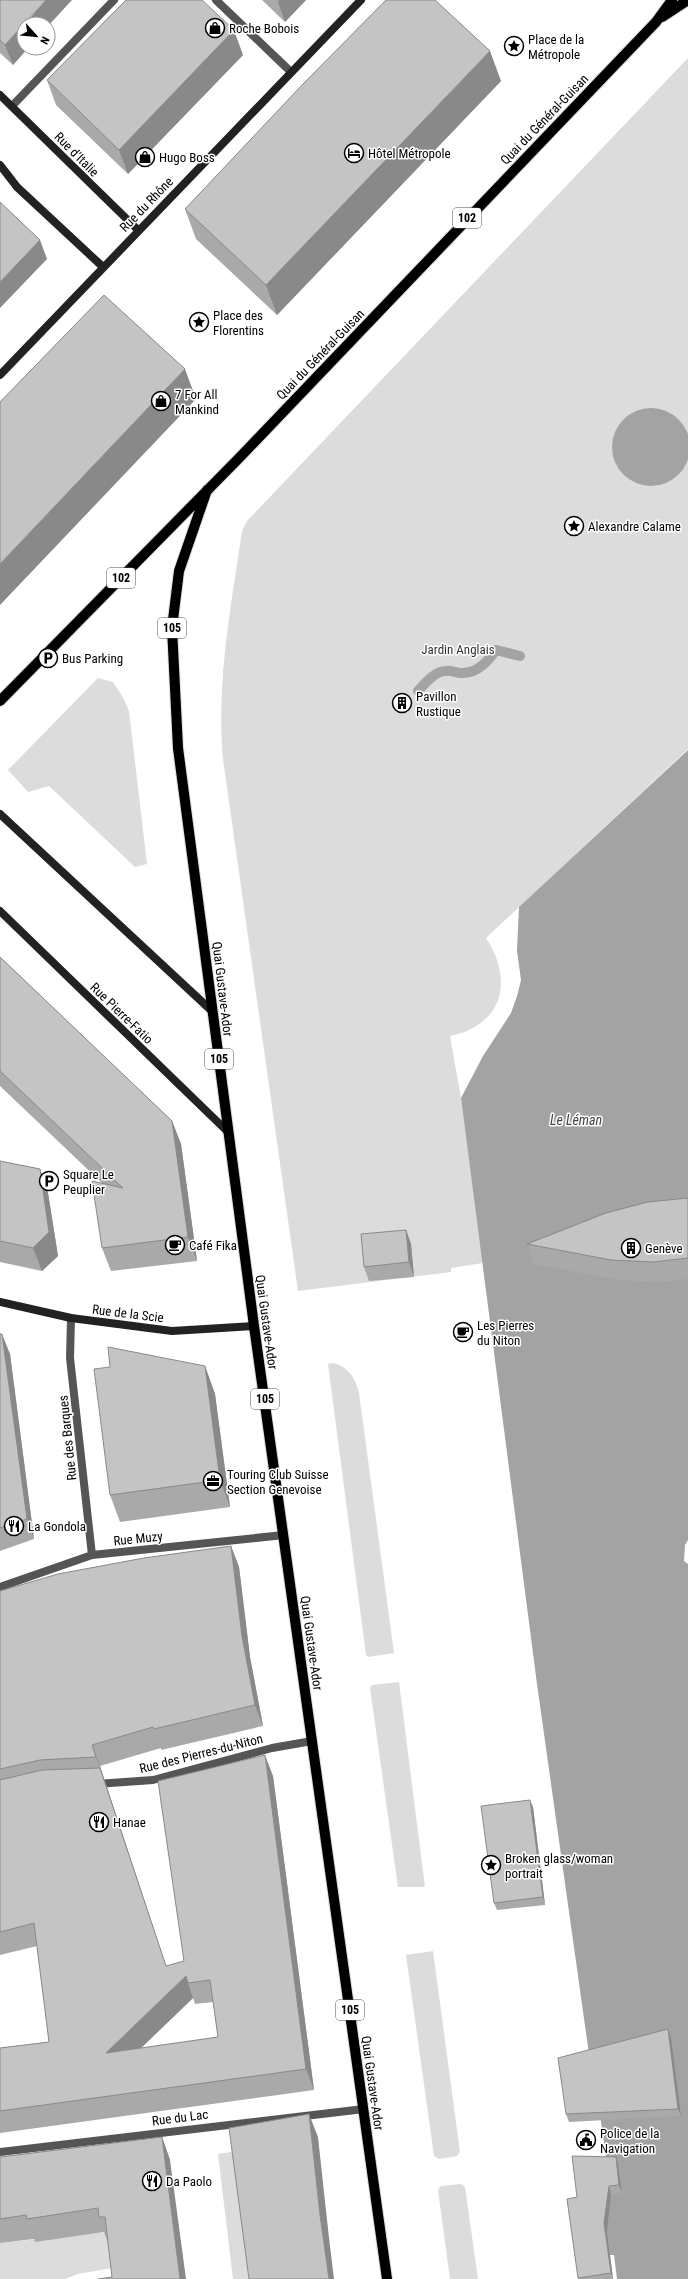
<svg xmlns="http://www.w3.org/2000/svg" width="688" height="2279" viewBox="0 0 688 2279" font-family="'Roboto Condensed',sans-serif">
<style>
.green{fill:#dcdcdc}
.water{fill:#a3a3a3}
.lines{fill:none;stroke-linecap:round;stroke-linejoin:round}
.stream{stroke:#a3a3a3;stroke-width:10}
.primary-casing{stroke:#dbdbdb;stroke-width:12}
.street{stroke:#555;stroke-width:8}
.secondary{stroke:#222;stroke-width:8}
.primary{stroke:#000;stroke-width:10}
.wall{fill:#a9a9a9;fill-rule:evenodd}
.shaded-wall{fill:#898989}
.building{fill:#c4c4c4;stroke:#898989;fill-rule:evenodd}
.labels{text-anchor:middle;stroke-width:3;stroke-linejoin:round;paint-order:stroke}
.shield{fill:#fff;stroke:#4c4c4c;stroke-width:1}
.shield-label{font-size:12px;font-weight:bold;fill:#000}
.poi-label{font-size:13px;fill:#000;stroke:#fff;text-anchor:start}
.street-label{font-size:13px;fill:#000;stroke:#fff}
.park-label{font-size:13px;fill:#333;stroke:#fff}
.water-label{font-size:14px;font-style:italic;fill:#444;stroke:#fff}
</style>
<rect width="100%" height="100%" fill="#fff"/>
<path class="green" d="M 688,58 L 688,749 L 486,938 C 507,969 509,1010 471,1029 C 464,1033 457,1034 450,1036 L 461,1098 L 483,1263 L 451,1268 L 451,1272 L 298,1291 L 223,759 C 216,682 231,607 242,531 L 247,521 Z
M 98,678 L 113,682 L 124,699 L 129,711 L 147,864 L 135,867 L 49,786 L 28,792 L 8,770 Z
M 333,1363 C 348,1366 356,1379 359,1393 L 394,1653 L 368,1657 L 366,1655 L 328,1364 Z
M 399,1682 L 425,1887 L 398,1887 L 370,1688 L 372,1685 Z
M 433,1951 L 460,2152 L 457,2156 L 439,2159 L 434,2156 L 406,1955 Z
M 238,2151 L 255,2279 L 233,2279 L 218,2154 Z
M 461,2184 L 465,2187 L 478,2279 L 450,2279 L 438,2190 L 441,2186 Z
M 107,2232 L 114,2240 L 118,2267 L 78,2274 L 65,2279 L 0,2279 L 0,2243 Z"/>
<path class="water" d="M612 447a39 39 0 1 1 78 0a39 39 0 1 1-78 0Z
M 688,750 L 688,1540 L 685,1545 L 684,1561 L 688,1564 L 688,2279 L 617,2279 L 614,2255 L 610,2255 L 604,2209 L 611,2194 L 592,2057 L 589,2054 L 537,1684 L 461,1098 L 483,1056 L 511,1013 L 517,996 L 521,980 L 517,951 L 519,907 Z"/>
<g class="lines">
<path class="stream" d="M 418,691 C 425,683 435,671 446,671 C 451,670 456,673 461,673 C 477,674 488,661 496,650 L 520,656"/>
<g class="primary-casing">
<path id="primary" d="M 662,17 L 688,0
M 207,490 L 179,571 L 172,628 L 178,748 L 254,1326 L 387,2279
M 0,701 L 242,455 L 656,22 L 672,0"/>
</g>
<path class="street" d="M 216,0 L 291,72
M 12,106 L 114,0
M 71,1318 L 70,1358 L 92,1555
M 0,1587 L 92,1555 L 284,1535
M 96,1784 L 153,1780 L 272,1748 L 312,1741
M 0,2152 L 364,2109"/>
<path class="secondary" d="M 0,95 L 138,230
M 0,165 L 17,187 L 103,267
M 0,375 L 361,0
M 0,814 L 213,1012
M 0,911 L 228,1132
M 0,1302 L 71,1318 L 172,1331 L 254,1326"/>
<use href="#primary" class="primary"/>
</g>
<path class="wall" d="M 0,0 L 24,48 L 28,48 L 13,65 L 0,53 Z
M 262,0 L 306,0 L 285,22 Z
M 243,55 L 128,174 L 56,105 L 47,80 Z
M 501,81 L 277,315 L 196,239 L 185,209 Z
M 0,957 L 172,1121 L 181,1144 L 197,1261 L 111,1271 L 102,1248 L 102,1183 L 0,1086 Z
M 0,1161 L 40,1169 L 48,1193 L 58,1256 L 42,1271 L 0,1262 Z
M 688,1198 L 688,1279 L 660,1282 L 618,1280 L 534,1264 L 527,1244 Z
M 406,1230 L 411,1244 L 414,1277 L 369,1281 L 364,1267 Z
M 0,1334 L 10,1354 L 34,1539 L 0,1551 Z
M 205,1366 L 215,1394 L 230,1507 L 120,1522 L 110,1495 Z
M 231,1546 L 239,1567 L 250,1657 L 263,1726 L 161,1750 L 161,1748 L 100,1766 L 166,1966 L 184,1961 L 273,1776 L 314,2090 L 0,2133 L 0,2048 L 49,2042 L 37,1946 L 0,1955 L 0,1591 ZM 193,1998 L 195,2004 L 213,2002 L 218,2037 L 141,2048 Z
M 533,1807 L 545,1905 L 497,1910 L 494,1903 Z
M 671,2037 L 681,2116 L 569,2122 L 566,2114 Z
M 162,2137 L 170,2160 L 112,2277 L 108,2240 L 107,2240 L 104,2232 L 35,2242 L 34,2239 L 0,2243 L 0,2157 Z
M 618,2164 L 622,2193 L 611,2194 L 607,2231 L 613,2279 L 578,2279 L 577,2197 Z"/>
<path class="shaded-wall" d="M 46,0 L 72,0 L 48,26 L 48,24 L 25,24 Z
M 279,0 L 306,0 L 285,22 L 278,2 Z
M 24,25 L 24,48 L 28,48 L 13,65 L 5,45 Z
M 234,30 L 243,55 L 128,174 L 119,150 Z
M 490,51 L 501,81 L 277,315 L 266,285 Z
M 40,240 L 47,259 L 0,308 L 0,282 Z
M 185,369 L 196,399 L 0,605 L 0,564 Z
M 172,1121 L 181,1144 L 197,1261 L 188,1237 Z
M 40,1169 L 48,1193 L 58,1256 L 42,1271 L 33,1248 Z
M 406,1230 L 411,1244 L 414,1277 L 409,1262 Z
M 2,1334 L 10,1354 L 34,1539 L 27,1519 Z
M 205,1366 L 215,1394 L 230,1507 L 220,1480 Z
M 231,1546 L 239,1567 L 250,1657 L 263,1726 L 255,1705 L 242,1636 Z
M 92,1745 L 100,1766 L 104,1778 L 96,1757 Z
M 265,1755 L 273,1776 L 314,2090 L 306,2069 Z
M 100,1768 L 107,1788 L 173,1987 Z
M 530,1800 L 533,1807 L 545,1905 L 543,1897 Z
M 186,1976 L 188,1983 L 193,1998 L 114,2074 L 106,2053 Z
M 668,2029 L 671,2037 L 681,2116 L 678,2109 Z
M 309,2114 L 318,2137 L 329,2238 L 334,2279 L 329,2279 L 320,2215 Z
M 162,2137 L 170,2160 L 186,2279 L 180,2279 Z
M 616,2157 L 618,2164 L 622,2193 L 619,2185 Z
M 609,2186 L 611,2194 L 607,2231 L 613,2279 L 611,2273 L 604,2223 Z"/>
<path class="building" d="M 0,0 L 46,0 L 5,45 L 0,40 Z
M 126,0 L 202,0 L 234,30 L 119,150 L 47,80 Z
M 386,0 L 435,0 L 490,51 L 266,285 L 185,209 L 303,84 Z
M 0,202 L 40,240 L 0,282 Z
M 104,295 L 185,369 L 0,564 L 0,402 Z
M 0,957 L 172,1121 L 188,1237 L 102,1248 L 92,1181 L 123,1188 L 0,1071 Z
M 0,1161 L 40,1169 L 49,1232 L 33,1248 L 0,1241 Z
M 688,1198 L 688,1258 L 653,1262 L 611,1260 L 527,1244 L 606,1213 L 648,1202 Z
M 406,1230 L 409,1262 L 364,1267 L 361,1234 Z
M 0,1334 L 2,1334 L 27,1519 L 0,1528 Z
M 108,1347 L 205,1366 L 220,1480 L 110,1495 L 94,1369 L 110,1367 Z
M 231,1546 L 242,1636 L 255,1705 L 154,1729 L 153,1727 L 92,1745 L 96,1757 L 40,1760 L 0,1769 L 0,1591 L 58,1574 L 144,1558 Z
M 265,1755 L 306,2069 L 0,2111 L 0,2048 L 49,2042 L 34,1923 L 0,1932 L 0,1780 L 42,1770 L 100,1768 L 166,1966 L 184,1961 L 158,1781 ZM 186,1976 L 188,1983 L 210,1980 L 218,2037 L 106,2053 Z
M 530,1800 L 543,1897 L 494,1903 L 481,1806 Z
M 668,2029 L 678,2109 L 566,2114 L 558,2058 Z
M 309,2114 L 320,2215 L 329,2279 L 249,2279 L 229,2128 Z
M 162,2137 L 180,2279 L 98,2279 L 112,2277 L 105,2217 L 99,2217 L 98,2208 L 27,2219 L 26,2215 L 0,2219 L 0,2157 Z
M 572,2156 L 616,2157 L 619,2185 L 609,2186 L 604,2223 L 611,2273 L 578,2278 L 567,2199 L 577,2197 Z"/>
<defs>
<g id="shop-ring" transform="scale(1)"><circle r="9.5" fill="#fff" stroke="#000" stroke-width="1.5"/><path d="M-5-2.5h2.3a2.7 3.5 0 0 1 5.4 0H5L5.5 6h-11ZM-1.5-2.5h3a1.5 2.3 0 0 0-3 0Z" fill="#000"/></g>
<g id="sight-ring" transform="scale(1)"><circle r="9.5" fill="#fff" stroke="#000" stroke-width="1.5"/><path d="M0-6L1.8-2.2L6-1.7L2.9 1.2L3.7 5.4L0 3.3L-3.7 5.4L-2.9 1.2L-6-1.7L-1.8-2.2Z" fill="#000"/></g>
<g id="hotel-ring" transform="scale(1)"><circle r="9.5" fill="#fff" stroke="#000" stroke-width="1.5"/><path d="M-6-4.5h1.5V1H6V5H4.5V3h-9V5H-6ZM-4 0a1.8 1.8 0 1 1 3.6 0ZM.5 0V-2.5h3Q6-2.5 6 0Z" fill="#000"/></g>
<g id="parking-ring" transform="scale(1)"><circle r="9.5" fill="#fff" stroke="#000" stroke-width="1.5"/><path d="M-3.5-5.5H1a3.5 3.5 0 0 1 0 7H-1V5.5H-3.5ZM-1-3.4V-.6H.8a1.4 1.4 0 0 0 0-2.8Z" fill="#000"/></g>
<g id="building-ring" transform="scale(1)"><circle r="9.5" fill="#fff" stroke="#000" stroke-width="1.5"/><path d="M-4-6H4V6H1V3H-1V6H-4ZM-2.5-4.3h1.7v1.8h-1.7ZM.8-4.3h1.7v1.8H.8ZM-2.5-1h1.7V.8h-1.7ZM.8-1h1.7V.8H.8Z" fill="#000"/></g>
<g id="cafe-ring" transform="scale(1)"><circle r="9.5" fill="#fff" stroke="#000" stroke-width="1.5"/><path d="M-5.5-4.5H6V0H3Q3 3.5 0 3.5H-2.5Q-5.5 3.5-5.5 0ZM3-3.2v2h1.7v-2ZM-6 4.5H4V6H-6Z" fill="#000"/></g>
<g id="office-ring" transform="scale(1)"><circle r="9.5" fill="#fff" stroke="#000" stroke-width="1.5"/><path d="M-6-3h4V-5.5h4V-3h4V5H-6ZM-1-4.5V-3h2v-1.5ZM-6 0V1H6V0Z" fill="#000"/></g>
<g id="restaurant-ring" transform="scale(1)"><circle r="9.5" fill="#fff" stroke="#000" stroke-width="1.5"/><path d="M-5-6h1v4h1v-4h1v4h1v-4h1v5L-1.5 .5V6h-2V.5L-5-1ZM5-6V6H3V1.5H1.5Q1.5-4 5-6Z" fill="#000"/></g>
<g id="civic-ring" transform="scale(1)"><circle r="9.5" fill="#fff" stroke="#000" stroke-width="1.5"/><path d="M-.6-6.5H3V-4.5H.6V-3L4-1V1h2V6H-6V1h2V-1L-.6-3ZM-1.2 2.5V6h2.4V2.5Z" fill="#000"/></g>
</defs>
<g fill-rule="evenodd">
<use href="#shop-ring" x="215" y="28"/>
<use href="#sight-ring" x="514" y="46"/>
<use href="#hotel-ring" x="354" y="153"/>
<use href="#shop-ring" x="145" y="157"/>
<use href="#sight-ring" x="199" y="322"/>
<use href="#shop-ring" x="161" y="401"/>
<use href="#sight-ring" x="574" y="526"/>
<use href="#parking-ring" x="48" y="658"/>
<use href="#building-ring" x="402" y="703"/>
<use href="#parking-ring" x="49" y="1181"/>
<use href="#cafe-ring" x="175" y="1245"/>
<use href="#building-ring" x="631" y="1248"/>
<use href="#cafe-ring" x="463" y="1332"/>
<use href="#office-ring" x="213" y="1481"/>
<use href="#restaurant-ring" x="14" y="1526"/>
<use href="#restaurant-ring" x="99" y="1822"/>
<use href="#sight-ring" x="491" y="1865"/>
<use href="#civic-ring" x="586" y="2140"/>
<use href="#restaurant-ring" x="152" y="2181"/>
</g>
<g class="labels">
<g class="shield">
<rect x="453" y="208" width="28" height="20" rx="3"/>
<rect x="107" y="568" width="28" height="20" rx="3"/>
<rect x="158" y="618" width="28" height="20" rx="3"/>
<rect x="205" y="1049" width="28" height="20" rx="3"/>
<rect x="251" y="1389" width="28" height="20" rx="3"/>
<rect x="336" y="2000" width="28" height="20" rx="3"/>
</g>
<g class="shield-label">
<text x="467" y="222">102</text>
<text x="121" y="582">102</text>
<text x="172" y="632">105</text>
<text x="219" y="1063">105</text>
<text x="265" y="1403">105</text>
<text x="350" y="2014">105</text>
</g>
<g class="poi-label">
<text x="229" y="33">Roche Bobois</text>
<text x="528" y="44">Place de la<tspan x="528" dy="15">Métropole</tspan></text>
<text x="368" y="158">Hôtel Métropole</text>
<text x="159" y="162">Hugo Boss</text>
<text x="213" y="320">Place des<tspan x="213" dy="15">Florentins</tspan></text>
<text x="175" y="399">7 For All<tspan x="175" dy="15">Mankind</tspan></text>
<text x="588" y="531">Alexandre Calame</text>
<text x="62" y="663">Bus Parking</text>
<text x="416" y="701">Pavillon<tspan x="416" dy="15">Rustique</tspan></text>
<text x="63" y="1179">Square Le<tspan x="63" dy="15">Peuplier</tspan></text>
<text x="189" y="1250">Café Fika</text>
<text x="645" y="1253">Genève</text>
<text x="477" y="1330">Les Pierres<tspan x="477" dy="15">du Niton</tspan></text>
<text x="227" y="1479">Touring Club Suisse<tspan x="227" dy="15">Section Genevoise</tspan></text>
<text x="28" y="1531">La Gondola</text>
<text x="113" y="1827">Hanae</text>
<text x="505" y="1863">Broken glass/woman<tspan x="505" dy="15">portrait</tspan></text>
<text x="600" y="2138">Police de la<tspan x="600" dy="15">Navigation</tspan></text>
<text x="166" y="2186">Da Paolo</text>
</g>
<g class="street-label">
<text transform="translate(544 119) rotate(-46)" y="5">Quai du Général-Guisan</text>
<text transform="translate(77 154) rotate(45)" y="5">Rue d'Italie</text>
<text transform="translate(146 204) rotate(-46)" y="5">Rue du Rhône</text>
<text transform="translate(320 354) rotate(-46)" y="5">Quai du Général-Guisan</text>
<text transform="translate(223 989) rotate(83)" y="5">Quai Gustave-Ador</text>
<text transform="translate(122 1013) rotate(44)" y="5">Rue Pierre-Fatio</text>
<text transform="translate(128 1313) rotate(7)" y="5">Rue de la Scie</text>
<text transform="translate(267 1322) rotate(82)" y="5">Quai Gustave-Ador</text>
<text transform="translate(67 1438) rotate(-96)" y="5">Rue des Barques</text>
<text transform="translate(138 1538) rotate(-6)" y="5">Rue Muzy</text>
<text transform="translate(312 1643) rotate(82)" y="5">Quai Gustave-Ador</text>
<text transform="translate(201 1753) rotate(-14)" y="5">Rue des Pierres-du-Niton</text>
<text transform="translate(373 2083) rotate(82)" y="5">Quai Gustave-Ador</text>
<text transform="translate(180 2117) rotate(-7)" y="5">Rue du Lac</text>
</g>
<g class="park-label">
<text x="458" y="654">Jardin Anglais</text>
</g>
<g class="water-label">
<text x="576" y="1125">Le Léman</text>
</g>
</g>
<g transform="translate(36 36) rotate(117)"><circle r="19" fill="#ffffff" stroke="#999999"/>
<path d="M0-3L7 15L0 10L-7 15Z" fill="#000000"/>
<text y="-6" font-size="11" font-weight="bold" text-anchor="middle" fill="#000000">N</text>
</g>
</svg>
